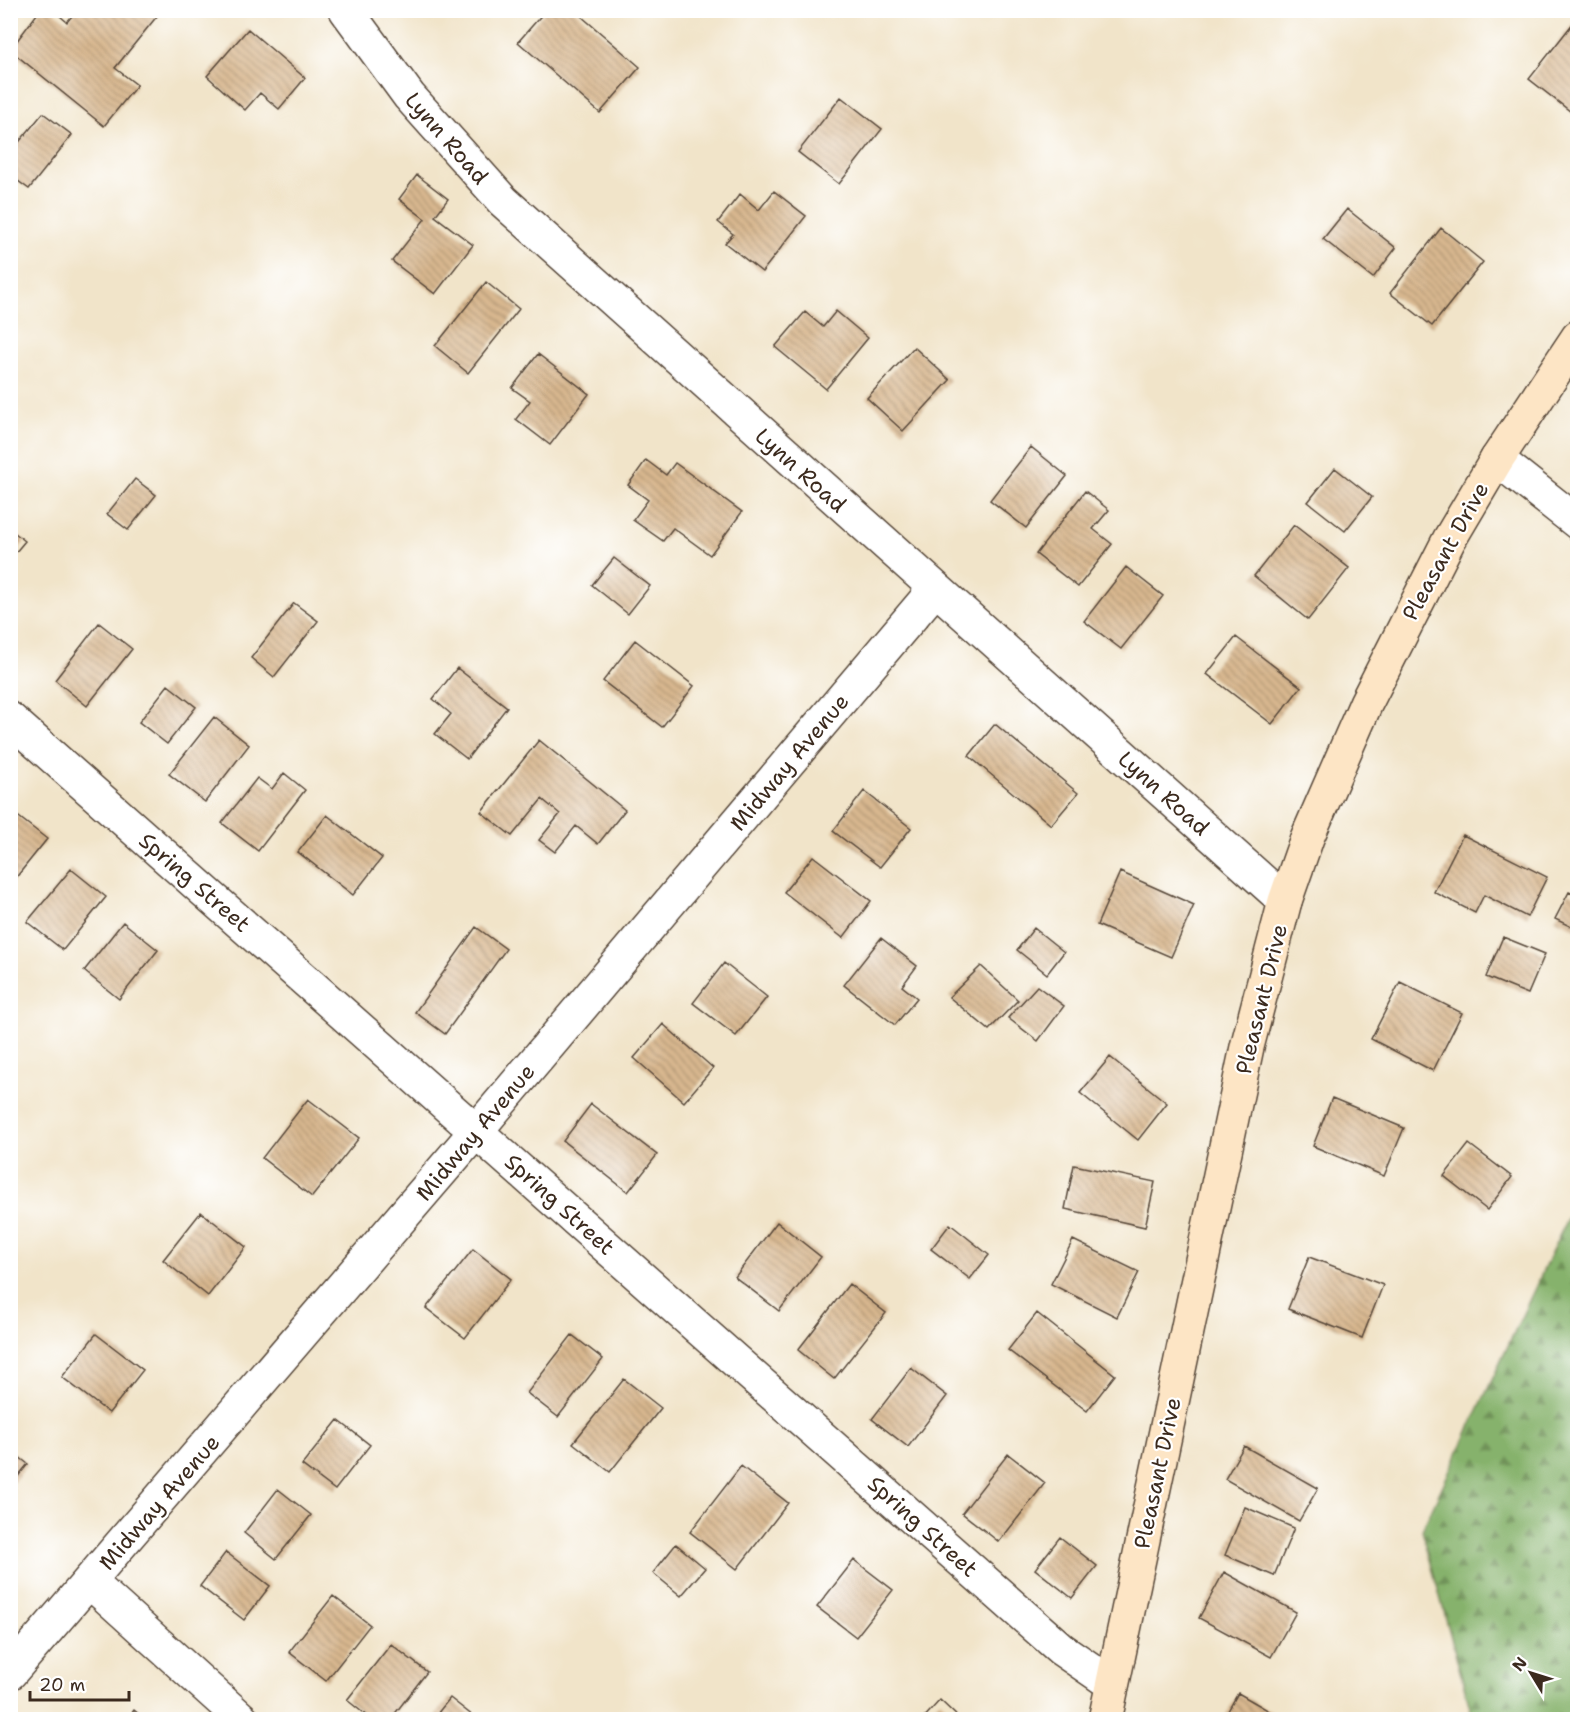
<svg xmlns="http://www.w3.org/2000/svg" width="1588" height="1730" viewBox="0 0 1588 1730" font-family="'Shantell Sans',sans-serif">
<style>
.forest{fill:url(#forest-firs);stroke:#606e45;stroke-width:1.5}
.building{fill:url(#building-back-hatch)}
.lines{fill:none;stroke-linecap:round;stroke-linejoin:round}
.street-casing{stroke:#564638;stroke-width:36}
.secondary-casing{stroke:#564638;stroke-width:36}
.street{stroke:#fff;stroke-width:33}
.secondary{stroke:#fde5c5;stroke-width:33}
.labels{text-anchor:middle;stroke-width:4.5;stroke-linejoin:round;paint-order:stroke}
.street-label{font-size:22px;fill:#3b2a1e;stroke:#fff}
</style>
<defs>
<pattern id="forest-firs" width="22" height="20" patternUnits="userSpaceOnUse" patternTransform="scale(1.5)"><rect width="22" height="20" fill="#86b26c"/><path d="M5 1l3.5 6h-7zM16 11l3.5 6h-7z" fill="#6f9158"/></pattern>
<pattern id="building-back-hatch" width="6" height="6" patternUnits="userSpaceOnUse" patternTransform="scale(1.5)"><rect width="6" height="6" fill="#d8b78f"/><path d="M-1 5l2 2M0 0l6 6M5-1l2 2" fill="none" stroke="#b09574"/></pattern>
</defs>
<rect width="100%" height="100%" fill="#fff"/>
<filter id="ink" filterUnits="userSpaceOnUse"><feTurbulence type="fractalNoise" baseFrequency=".0167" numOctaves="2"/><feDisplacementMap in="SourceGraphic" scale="12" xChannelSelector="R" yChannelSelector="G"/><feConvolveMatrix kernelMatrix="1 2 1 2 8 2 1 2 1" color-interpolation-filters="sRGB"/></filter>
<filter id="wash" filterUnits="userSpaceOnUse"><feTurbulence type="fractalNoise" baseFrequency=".008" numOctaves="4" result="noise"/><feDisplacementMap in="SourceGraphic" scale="24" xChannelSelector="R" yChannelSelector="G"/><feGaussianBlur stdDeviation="1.35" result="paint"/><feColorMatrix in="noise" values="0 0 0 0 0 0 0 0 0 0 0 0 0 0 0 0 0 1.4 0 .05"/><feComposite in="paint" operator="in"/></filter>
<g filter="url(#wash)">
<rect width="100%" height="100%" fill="#f1e4c9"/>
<path class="forest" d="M 1577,1198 L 1577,1719 L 1473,1719 L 1422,1530 Z"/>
<g id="blocks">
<path class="building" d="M 40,10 L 53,10 L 67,22 L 77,10 L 162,10 L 115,68 L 137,85 L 104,126 L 10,50 Z
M 546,10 L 574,10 L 640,67 L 600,113 L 518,42 Z
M 1578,17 L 1578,112 L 1575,115 L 1529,79 Z
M 248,29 L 305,78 L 279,109 L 260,93 L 245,110 L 207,76 Z
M 841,97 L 882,129 L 839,184 L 798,152 Z
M 43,113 L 72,135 L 29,189 L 10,175 L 10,153 Z
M 417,175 L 448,199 L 435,216 L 473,245 L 435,294 L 392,261 L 425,219 L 399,199 Z
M 774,191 L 806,216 L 762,272 L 725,243 L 733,234 L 718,222 L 740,194 L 759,210 Z
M 1347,209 L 1396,248 L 1373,278 L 1323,239 Z
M 1441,228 L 1483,262 L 1432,326 L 1390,293 Z
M 486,282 L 519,309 L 468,373 L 435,346 Z
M 836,311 L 868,338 L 826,389 L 775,347 L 805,312 L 823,327 Z
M 914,347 L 950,380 L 903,431 L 867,398 Z
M 538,354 L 589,394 L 550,445 L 516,419 L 530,401 L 512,388 Z
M 1031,447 L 1067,476 L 1026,528 L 990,500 Z
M 646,460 L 666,475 L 675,463 L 742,512 L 710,555 L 673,528 L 663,541 L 633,520 L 648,500 L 628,485 Z
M 1335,468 L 1372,497 L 1345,531 L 1308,502 Z
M 135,479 L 156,495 L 128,530 L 107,514 Z
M 1085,491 L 1109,510 L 1093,529 L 1112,544 L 1078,587 L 1036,554 Z
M 1294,525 L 1349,568 L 1308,620 L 1254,576 Z
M 10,529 L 25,541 L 10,559 Z
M 614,558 L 650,586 L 628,614 L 592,585 Z
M 1126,567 L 1163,596 L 1121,649 L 1084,621 Z
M 294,603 L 318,621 L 274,677 L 251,658 Z
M 99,623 L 132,649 L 87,706 L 55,680 Z
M 1236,637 L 1301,687 L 1272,724 L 1207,674 Z
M 635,640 L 694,686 L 662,727 L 603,681 Z
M 457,668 L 507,707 L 467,759 L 435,734 L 451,714 L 433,699 Z
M 168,685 L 196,707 L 167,744 L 139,722 Z
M 214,717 L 249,745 L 205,802 L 169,774 Z
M 995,724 L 1078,793 L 1051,825 L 969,756 Z
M 539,740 L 625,810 L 598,844 L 576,826 L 555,852 L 539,840 L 560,814 L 542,799 L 512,836 L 481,812 Z
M 284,773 L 305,790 L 258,851 L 222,823 L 257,778 L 272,789 Z
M 864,791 L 911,828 L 880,867 L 833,831 Z
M 10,810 L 47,839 L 10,885 Z
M 327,815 L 382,858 L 353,895 L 298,852 Z
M 1463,835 L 1547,877 L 1527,917 L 1484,895 L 1475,913 L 1434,892 Z
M 813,856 L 871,901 L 843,938 L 784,892 Z
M 71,869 L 106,897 L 63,950 L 27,922 Z
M 1120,872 L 1194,905 L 1171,957 L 1097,925 Z
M 1569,892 L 1578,896 L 1578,930 L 1555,919 Z
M 123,922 L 158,950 L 119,999 L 84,971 Z
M 476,927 L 506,949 L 445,1034 L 415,1012 Z
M 1034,928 L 1064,952 L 1047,974 L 1017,950 Z
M 1503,937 L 1545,954 L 1528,994 L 1486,977 Z
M 881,938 L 917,966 L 902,986 L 917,998 L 895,1025 L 844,985 Z
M 724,963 L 767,997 L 736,1036 L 693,1003 Z
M 981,966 L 1018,1000 L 989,1030 L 949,997 Z
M 1400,982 L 1462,1013 L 1433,1071 L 1371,1039 Z
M 1037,986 L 1064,1006 L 1038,1041 L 1008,1018 Z
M 663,1024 L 713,1068 L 684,1102 L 634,1058 Z
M 1110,1057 L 1167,1103 L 1138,1140 L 1080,1093 Z
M 1332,1098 L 1404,1128 L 1384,1176 L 1313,1146 Z
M 308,1099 L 359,1138 L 312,1197 L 262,1158 Z
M 591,1104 L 657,1155 L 628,1192 L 563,1141 Z
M 1469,1144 L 1512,1177 L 1487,1210 L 1444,1176 Z
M 1074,1165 L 1155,1182 L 1145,1227 L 1065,1209 Z
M 201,1212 L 246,1247 L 208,1296 L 163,1260 Z
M 777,1222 L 821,1257 L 779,1311 L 735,1277 Z
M 950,1224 L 989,1255 L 970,1279 L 931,1249 Z
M 1073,1240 L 1139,1272 L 1117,1317 L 1051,1284 Z
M 473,1249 L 511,1279 L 465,1338 L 426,1308 Z
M 1309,1257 L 1383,1285 L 1362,1338 L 1288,1309 Z
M 849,1284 L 886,1313 L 834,1379 L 798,1350 Z
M 1037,1313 L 1115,1375 L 1087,1411 L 1008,1350 Z
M 96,1334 L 143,1370 L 109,1413 L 62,1377 Z
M 572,1335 L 603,1359 L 558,1417 L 527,1393 Z
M 911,1368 L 947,1396 L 908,1447 L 872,1419 Z
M 624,1379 L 661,1408 L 610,1472 L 573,1443 Z
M 338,1420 L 370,1445 L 335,1490 L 302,1465 Z
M 1244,1446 L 1318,1488 L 1299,1521 L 1225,1479 Z
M 10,1450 L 28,1464 L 10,1486 Z
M 1008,1454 L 1045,1483 L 999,1542 L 962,1513 Z
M 741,1466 L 788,1503 L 737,1569 L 690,1532 Z
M 278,1489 L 311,1515 L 276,1559 L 244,1533 Z
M 1245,1507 L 1294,1528 L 1274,1576 L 1225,1555 Z
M 1060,1537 L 1097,1566 L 1072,1598 L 1035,1569 Z
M 676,1544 L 705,1568 L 681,1596 L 653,1573 Z
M 226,1552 L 270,1586 L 244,1620 L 200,1586 Z
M 854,1560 L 893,1590 L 856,1637 L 817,1607 Z
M 1224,1572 L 1296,1612 L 1271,1657 L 1199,1618 Z
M 333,1596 L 370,1625 L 326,1681 L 289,1652 Z
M 391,1644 L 427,1672 L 390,1720 L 372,1720 L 347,1700 Z
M 1238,1693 L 1285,1720 L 1223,1720 Z
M 450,1698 L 478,1720 L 432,1720 Z
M 940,1700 L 961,1720 L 922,1720 Z
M 134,1710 L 146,1720 L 126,1720 Z"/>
</g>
</g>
<g filter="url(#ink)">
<use href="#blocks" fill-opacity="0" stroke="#564638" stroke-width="1.5"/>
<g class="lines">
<g class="street-casing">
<path id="street" d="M 346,10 L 409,96 L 503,201 L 1285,901
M 1497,459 L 1578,523
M 10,719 L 1061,1649 L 1112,1684
M 90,1582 L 243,1720
M 10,1673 L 477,1130 L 935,589"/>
</g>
<g class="secondary-casing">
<path id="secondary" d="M 1105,1720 L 1247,1047 L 1285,901 L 1307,838 L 1366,703 L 1449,540 L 1497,459 L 1578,337"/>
</g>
<use href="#street" class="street"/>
<use href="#secondary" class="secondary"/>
</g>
</g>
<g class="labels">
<g class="street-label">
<text transform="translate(447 138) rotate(49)" y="8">Lynn Road</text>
<text transform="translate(801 470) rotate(42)" y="8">Lynn Road</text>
<text transform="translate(1445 551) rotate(-61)" y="8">Pleasant Drive</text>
<text transform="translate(789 762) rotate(-50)" y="8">Midway Avenue</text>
<text transform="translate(1164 793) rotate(42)" y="8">Lynn Road</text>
<text transform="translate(195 882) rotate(41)" y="8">Spring Street</text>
<text transform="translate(1261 999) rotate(-76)" y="8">Pleasant Drive</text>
<text transform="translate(475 1132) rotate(-50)" y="8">Midway Avenue</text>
<text transform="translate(560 1204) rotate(42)" y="8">Spring Street</text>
<text transform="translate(1157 1473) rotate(-78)" y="8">Pleasant Drive</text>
<text transform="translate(159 1502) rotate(-49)" y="8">Midway Avenue</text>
<text transform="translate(923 1526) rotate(42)" y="8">Spring Street</text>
</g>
</g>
<rect width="1588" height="1730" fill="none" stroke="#fff" stroke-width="36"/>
<g transform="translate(1531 1673) rotate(308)" stroke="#ffffff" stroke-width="4.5" paint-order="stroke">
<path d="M0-4.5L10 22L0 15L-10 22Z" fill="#3b2a1e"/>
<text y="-9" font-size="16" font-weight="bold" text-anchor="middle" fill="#3b2a1e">N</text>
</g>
<path d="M30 1691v9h99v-9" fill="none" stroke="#3b2a1e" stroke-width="3"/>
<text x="39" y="1691" font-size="18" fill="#3b2a1e" stroke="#ffffff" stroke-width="4.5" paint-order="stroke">20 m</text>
</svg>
